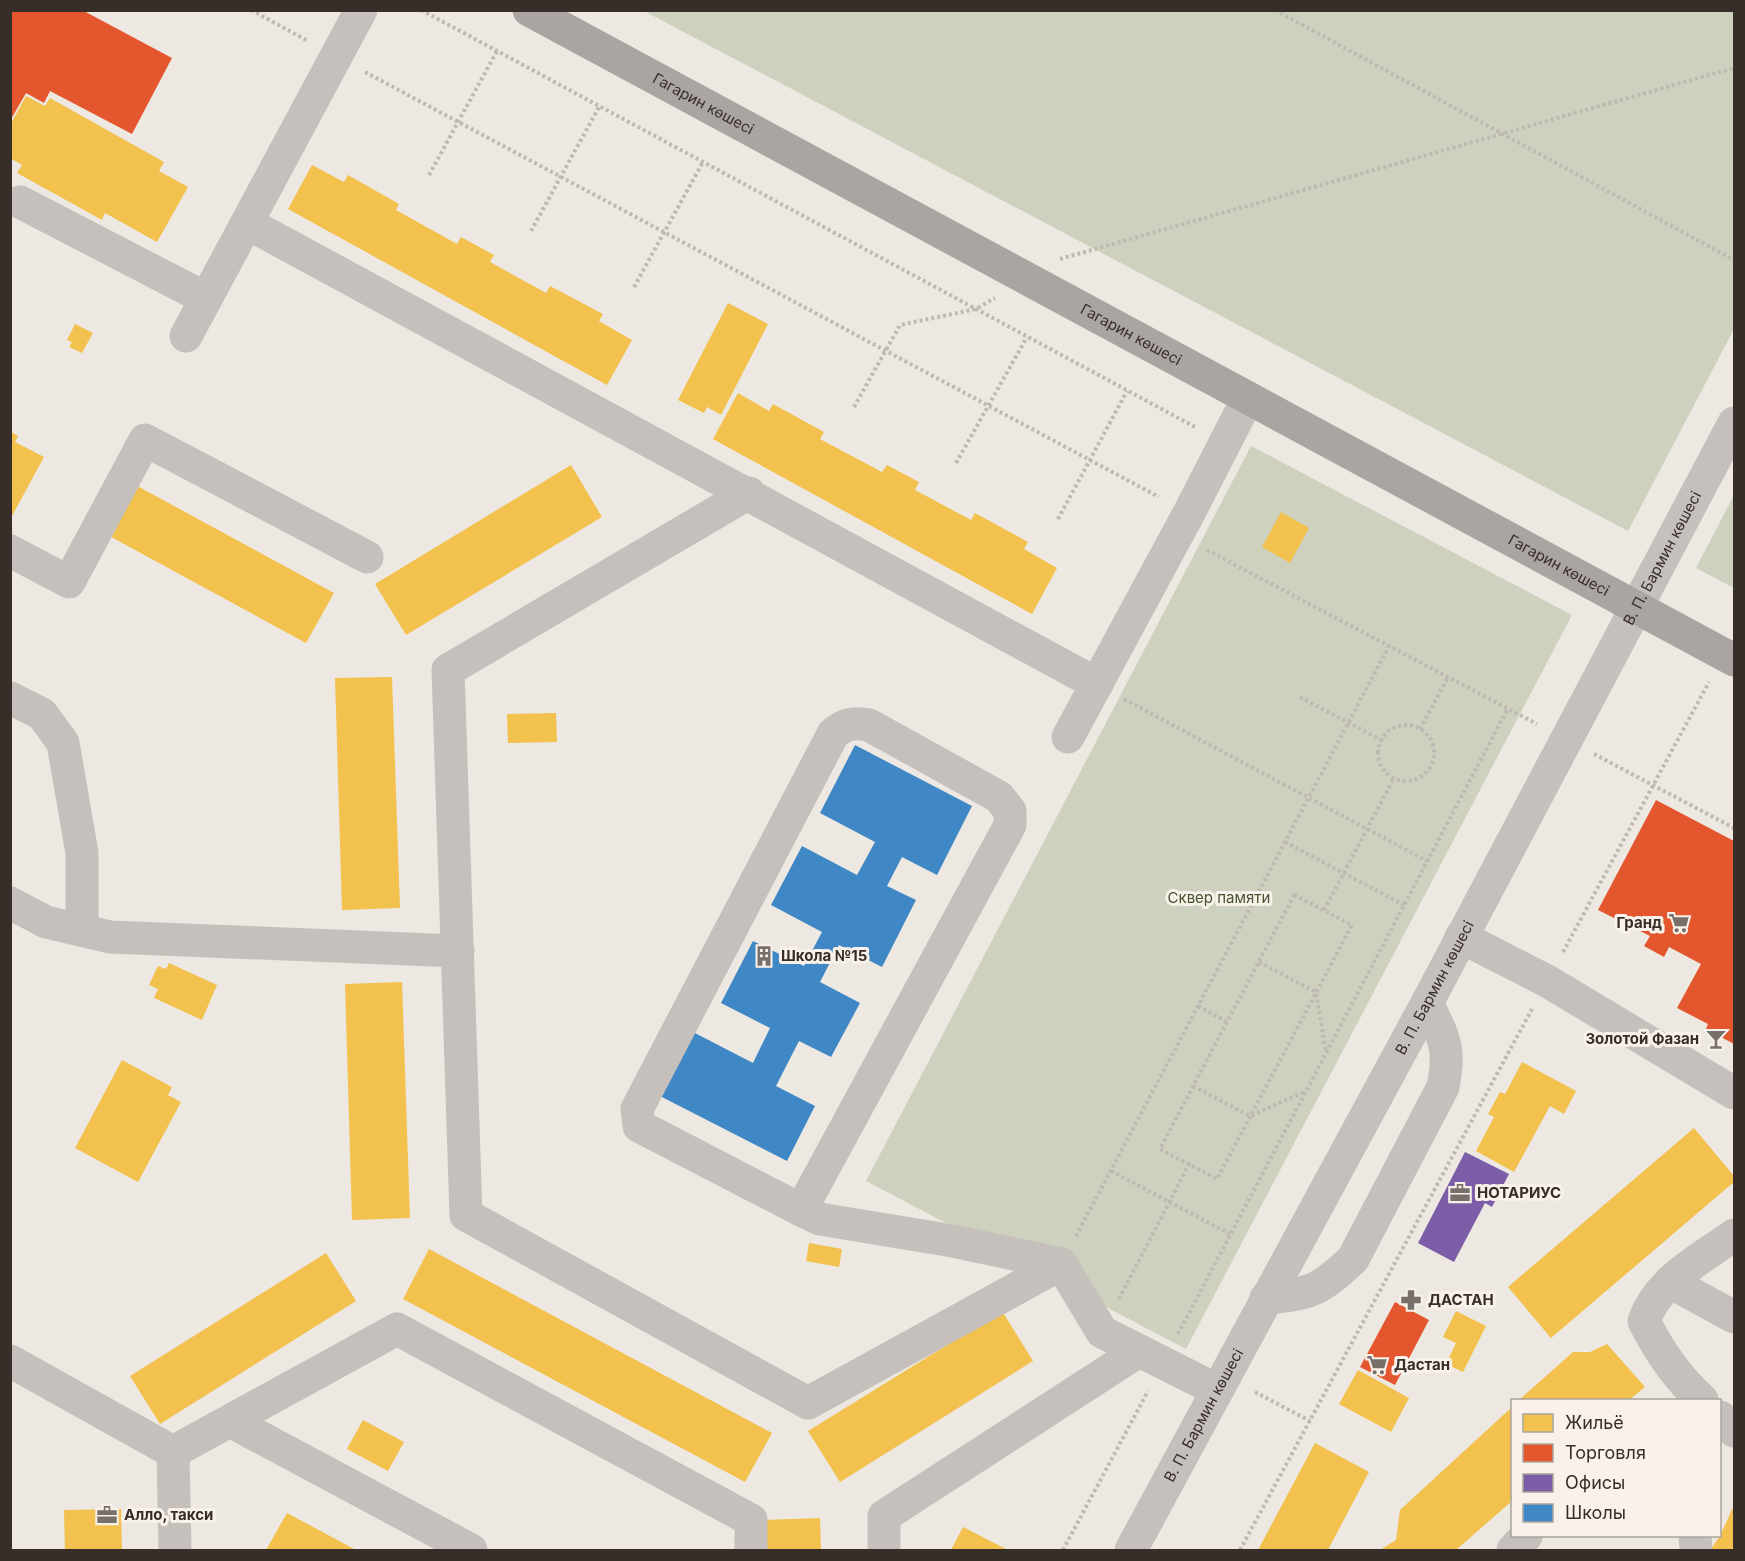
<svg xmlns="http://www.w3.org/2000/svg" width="1745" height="1561" viewBox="0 0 1745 1561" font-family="Inter,sans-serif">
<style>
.green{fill:#ced1bd}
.homes{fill:#f2c14e}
.shops{fill:#e4572e}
.offices{fill:#7b5ea7}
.schools{fill:#3f88c5}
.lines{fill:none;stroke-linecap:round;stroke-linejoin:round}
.path{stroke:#bfb9b4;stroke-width:4;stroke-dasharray:3 3;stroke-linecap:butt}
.minor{stroke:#c6c0bc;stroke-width:33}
.major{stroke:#aba5a1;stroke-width:33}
.labels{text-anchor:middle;stroke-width:6;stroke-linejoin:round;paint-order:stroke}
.street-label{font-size:15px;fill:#372e2a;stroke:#f9f2ea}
.park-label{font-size:15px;fill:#46532f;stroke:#f9f2ea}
.poi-label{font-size:15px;font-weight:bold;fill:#372e2a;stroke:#f9f2ea;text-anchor:start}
</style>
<rect width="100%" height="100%" fill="#ede8e2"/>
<path class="green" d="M 644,11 L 1734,11 L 1734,329 L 1628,531 Z
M 1251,446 L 1572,615 L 1186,1349 L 866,1181 Z
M 1734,495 L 1734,588 L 1696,568 Z"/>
<path class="homes" d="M 26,96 L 45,106 L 50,98 L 164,162 L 159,171 L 188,187 L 157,242 L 105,213 L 102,220 L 17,173 L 22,165 L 10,158 L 10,125 Z
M 312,165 L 344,182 L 348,175 L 399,204 L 396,210 L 457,244 L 461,237 L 494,255 L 490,262 L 546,293 L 550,286 L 603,314 L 599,321 L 632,340 L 607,385 L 288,209 Z
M 728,303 L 768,324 L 721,415 L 707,407 L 704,413 L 678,400 Z
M 75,324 L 93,333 L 82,353 L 69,347 L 72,342 L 67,340 Z
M 738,393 L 769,411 L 773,404 L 824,432 L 820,439 L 882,472 L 887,465 L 919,482 L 915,490 L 971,520 L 975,513 L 1028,542 L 1024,549 L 1057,568 L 1032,614 L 713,439 Z
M 10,431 L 18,436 L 15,442 L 44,457 L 12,516 Z
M 571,465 L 602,517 L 406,635 L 375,584 Z
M 130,482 L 334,593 L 306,643 L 102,532 Z
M 1281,512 L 1309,528 L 1290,563 L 1262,547 Z
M 392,677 L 400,908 L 342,910 L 335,678 Z
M 556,713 L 557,742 L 508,743 L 507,714 Z
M 169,963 L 217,985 L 202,1020 L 154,998 L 158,989 L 149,985 L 158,966 L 166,969 Z
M 402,982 L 410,1218 L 352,1220 L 345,984 Z
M 122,1060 L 172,1087 L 168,1095 L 181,1102 L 138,1182 L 75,1148 Z
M 1522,1062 L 1576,1091 L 1564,1114 L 1550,1106 L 1514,1172 L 1476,1151 L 1494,1117 L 1488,1114 L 1500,1092 L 1505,1094 Z
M 1694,1128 L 1734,1176 L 1734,1182 L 1551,1338 L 1508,1287 Z
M 809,1243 L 842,1249 L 839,1267 L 806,1261 Z
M 429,1249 L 772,1433 L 745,1482 L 403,1299 Z
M 326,1253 L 356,1301 L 160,1424 L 130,1376 Z
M 1002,1311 L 1033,1361 L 840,1482 L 808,1431 Z
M 1456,1311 L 1486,1326 L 1463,1372 L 1446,1364 L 1456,1343 L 1443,1337 Z
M 1607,1344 L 1645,1387 L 1629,1400 L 1519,1400 L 1573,1352 L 1590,1352 Z
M 1358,1370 L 1409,1398 L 1391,1432 L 1339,1404 Z
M 1512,1407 L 1512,1501 L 1456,1550 L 1380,1550 L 1396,1540 L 1400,1510 Z
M 363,1420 L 404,1442 L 388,1471 L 347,1449 Z
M 1315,1443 L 1369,1472 L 1328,1550 L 1258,1550 Z
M 1734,1505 L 1734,1550 L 1710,1550 L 1720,1536 Z
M 121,1509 L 122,1550 L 65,1550 L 64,1510 Z
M 287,1513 L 356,1550 L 266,1550 Z
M 820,1518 L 821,1550 L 764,1550 L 763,1520 Z
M 963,1527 L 1008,1550 L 951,1550 Z"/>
<path class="shops" d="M 10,10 L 82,10 L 172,58 L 132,134 L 50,91 L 44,103 L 26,93 L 10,121 Z
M 1656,800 L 1734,841 L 1734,1044 L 1706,1029 L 1708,1024 L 1677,1008 L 1701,964 L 1669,947 L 1664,957 L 1644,946 L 1650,936 L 1598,910 Z
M 1395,1302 L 1429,1320 L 1395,1385 L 1360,1367 Z"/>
<path class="offices" d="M 1465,1152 L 1509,1174 L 1492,1207 L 1485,1203 L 1454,1262 L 1418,1243 Z"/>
<path class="schools" d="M 855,745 L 972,806 L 937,875 L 902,857 L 887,886 L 916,900 L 882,967 L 839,945 L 820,982 L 860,1003 L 831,1057 L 799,1041 L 776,1086 L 815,1106 L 787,1161 L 658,1095 L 691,1031 L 753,1063 L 770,1028 L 721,1003 L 753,941 L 804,966 L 822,932 L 771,905 L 802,846 L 857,875 L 875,842 L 820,813 Z"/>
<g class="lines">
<path class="path" d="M 251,10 L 308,41
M 421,10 L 1197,428
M 1275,10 L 1734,260
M 365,72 L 1159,497
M 429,175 L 497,51
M 531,231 L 599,107
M 1060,259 L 1734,68
M 634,287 L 703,162
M 854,407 L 900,325 L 976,309 L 995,298
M 956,463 L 1027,337
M 1058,519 L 1127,391
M 1207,550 L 1537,724
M 1300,697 L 1381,740
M 1124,699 L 1427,861
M1378 753a28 28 0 1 1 56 0a28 28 0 1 1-56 0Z
M 1420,729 L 1448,677
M 1594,754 L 1734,828
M 1285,842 L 1404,905
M 1294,895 L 1352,925 L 1217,1179 L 1160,1149 Z
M 1324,910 L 1394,778
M 1563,952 L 1709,682
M 1259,962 L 1316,992 L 1326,1052
M 1198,1006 L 1227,1022
M 1193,1086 L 1250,1116 L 1306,1091
M 1111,1171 L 1230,1234
M 1076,1236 L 1389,646
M 1119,1299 L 1189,1164
M 1178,1334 L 1508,708
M 1255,1392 L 1310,1421
M 1063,1550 L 1148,1391
M 1240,1550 L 1532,1009"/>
<g class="minor">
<path d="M 20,202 L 205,298"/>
<path d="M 247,223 L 1097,684"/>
<path d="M 186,336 L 361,10"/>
<path d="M 749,493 L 448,670 L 466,1215 L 808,1403 L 1061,1264"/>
<path d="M 10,551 L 69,582 L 145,440 L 367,557"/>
<path d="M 10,698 L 42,714 L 63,743 L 82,853 L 82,930"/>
<path d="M 1068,737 L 1189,513 L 1248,398"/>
<path d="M 10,903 L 46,922 L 110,937 L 458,951"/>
<path d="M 1461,937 L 1547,981 L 1734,1093"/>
<path d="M 801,1210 L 1010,825 L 1010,811 L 999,797 L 869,725 C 854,722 844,724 833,734 L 637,1109 L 639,1126 L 801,1210 L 820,1219 L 953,1241 L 1061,1264 L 1102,1332 L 1217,1390"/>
<path d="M 1670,1282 L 1734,1317"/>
<path d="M 1266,1298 C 1312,1294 1320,1290 1353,1259 L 1443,1087 C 1451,1047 1444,1038 1427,1003"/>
<path d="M 10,1361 L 173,1452"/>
<path d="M 1702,1400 C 1677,1378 1659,1351 1644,1321 C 1658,1280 1701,1259 1734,1235"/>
<path d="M 1720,1417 L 1734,1431"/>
<path d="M 230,1421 L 471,1550"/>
<path d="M 173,1452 L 397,1329 L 751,1520 L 751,1550"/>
<path d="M 173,1452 L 175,1550"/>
<path d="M 1695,1536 L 1696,1550"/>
<path d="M 884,1550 L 884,1516 L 1139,1351"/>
<path id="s1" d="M 1131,1550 L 1427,1003 L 1734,423"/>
<path d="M 1513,1550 L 1526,1536"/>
</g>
<path class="major" id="s2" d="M 529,10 L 1734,660"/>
</g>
<defs>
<g id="supermarket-bare" transform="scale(1.62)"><path d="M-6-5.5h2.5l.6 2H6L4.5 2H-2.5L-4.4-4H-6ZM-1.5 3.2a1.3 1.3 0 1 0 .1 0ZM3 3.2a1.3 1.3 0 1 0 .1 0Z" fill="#776f6a" stroke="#f9f2ea" stroke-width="2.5" paint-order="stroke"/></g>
<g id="building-bare" transform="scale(1.62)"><path d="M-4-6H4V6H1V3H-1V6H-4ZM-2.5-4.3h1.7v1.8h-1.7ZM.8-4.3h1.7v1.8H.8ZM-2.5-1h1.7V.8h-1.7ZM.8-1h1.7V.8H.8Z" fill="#776f6a" stroke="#f9f2ea" stroke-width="2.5" paint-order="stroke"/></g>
<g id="bar-bare" transform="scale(1.62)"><path d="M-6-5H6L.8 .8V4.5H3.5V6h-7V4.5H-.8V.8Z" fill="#776f6a" stroke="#f9f2ea" stroke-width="2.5" paint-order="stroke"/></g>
<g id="office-bare" transform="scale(1.62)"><path d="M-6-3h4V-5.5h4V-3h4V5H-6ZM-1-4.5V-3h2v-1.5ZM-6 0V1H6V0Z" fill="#776f6a" stroke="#f9f2ea" stroke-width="2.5" paint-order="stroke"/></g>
<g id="pharmacy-bare" transform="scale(1.62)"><path d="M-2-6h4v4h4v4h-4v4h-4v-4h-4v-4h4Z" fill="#776f6a" stroke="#f9f2ea" stroke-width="2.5" paint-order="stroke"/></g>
</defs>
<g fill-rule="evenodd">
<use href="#supermarket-bare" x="1679" y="923"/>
<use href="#building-bare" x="764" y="956"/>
<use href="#bar-bare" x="1716" y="1039"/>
<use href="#office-bare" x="1460" y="1193"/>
<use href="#pharmacy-bare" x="1411" y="1300"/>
<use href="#supermarket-bare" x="1377" y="1365"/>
<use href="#office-bare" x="107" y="1515"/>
</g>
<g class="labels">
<g class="street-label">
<text dy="5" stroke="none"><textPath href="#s2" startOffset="198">Гагарин көшесі</textPath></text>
<text dy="5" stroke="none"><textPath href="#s2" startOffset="684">Гагарин көшесі</textPath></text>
<text dy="5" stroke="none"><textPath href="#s1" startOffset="1125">В. П. Бармин көшесі</textPath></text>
<text dy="5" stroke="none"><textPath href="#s2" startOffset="1170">Гагарин көшесі</textPath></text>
<text dy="5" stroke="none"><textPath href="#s1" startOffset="639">В. П. Бармин көшесі</textPath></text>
<text dy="5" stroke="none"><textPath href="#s1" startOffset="153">В. П. Бармин көшесі</textPath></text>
</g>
<g class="park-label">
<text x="1219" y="903">Сквер памяти</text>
</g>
<g class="poi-label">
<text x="1662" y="928" text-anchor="end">Гранд</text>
<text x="781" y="961">Школа №15</text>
<text x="1699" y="1044" text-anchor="end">Золотой Фазан</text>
<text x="1477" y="1198">НОТАРИУС</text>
<text x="1428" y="1305">ДАСТАН</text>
<text x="1394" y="1370">Дастан</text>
<text x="124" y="1520">Алло, такси</text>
</g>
</g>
<rect width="1745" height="1561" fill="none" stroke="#372e2a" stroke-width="24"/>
<rect x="1511" y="1399" width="210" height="138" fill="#f9f2ea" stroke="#aba49d" stroke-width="1.5"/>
<rect x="1523" y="1414" width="30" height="18" fill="#f2c14e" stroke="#aba49d" stroke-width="1.5"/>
<text x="1565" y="1429" font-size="18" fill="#372e2a">Жильё</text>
<rect x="1523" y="1444" width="30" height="18" fill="#e4572e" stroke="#aba49d" stroke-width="1.5"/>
<text x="1565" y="1459" font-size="18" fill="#372e2a">Торговля</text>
<rect x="1523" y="1474" width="30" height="18" fill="#7b5ea7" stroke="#aba49d" stroke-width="1.5"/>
<text x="1565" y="1489" font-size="18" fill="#372e2a">Офисы</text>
<rect x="1523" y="1504" width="30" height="18" fill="#3f88c5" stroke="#aba49d" stroke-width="1.5"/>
<text x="1565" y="1519" font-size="18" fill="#372e2a">Школы</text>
</svg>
